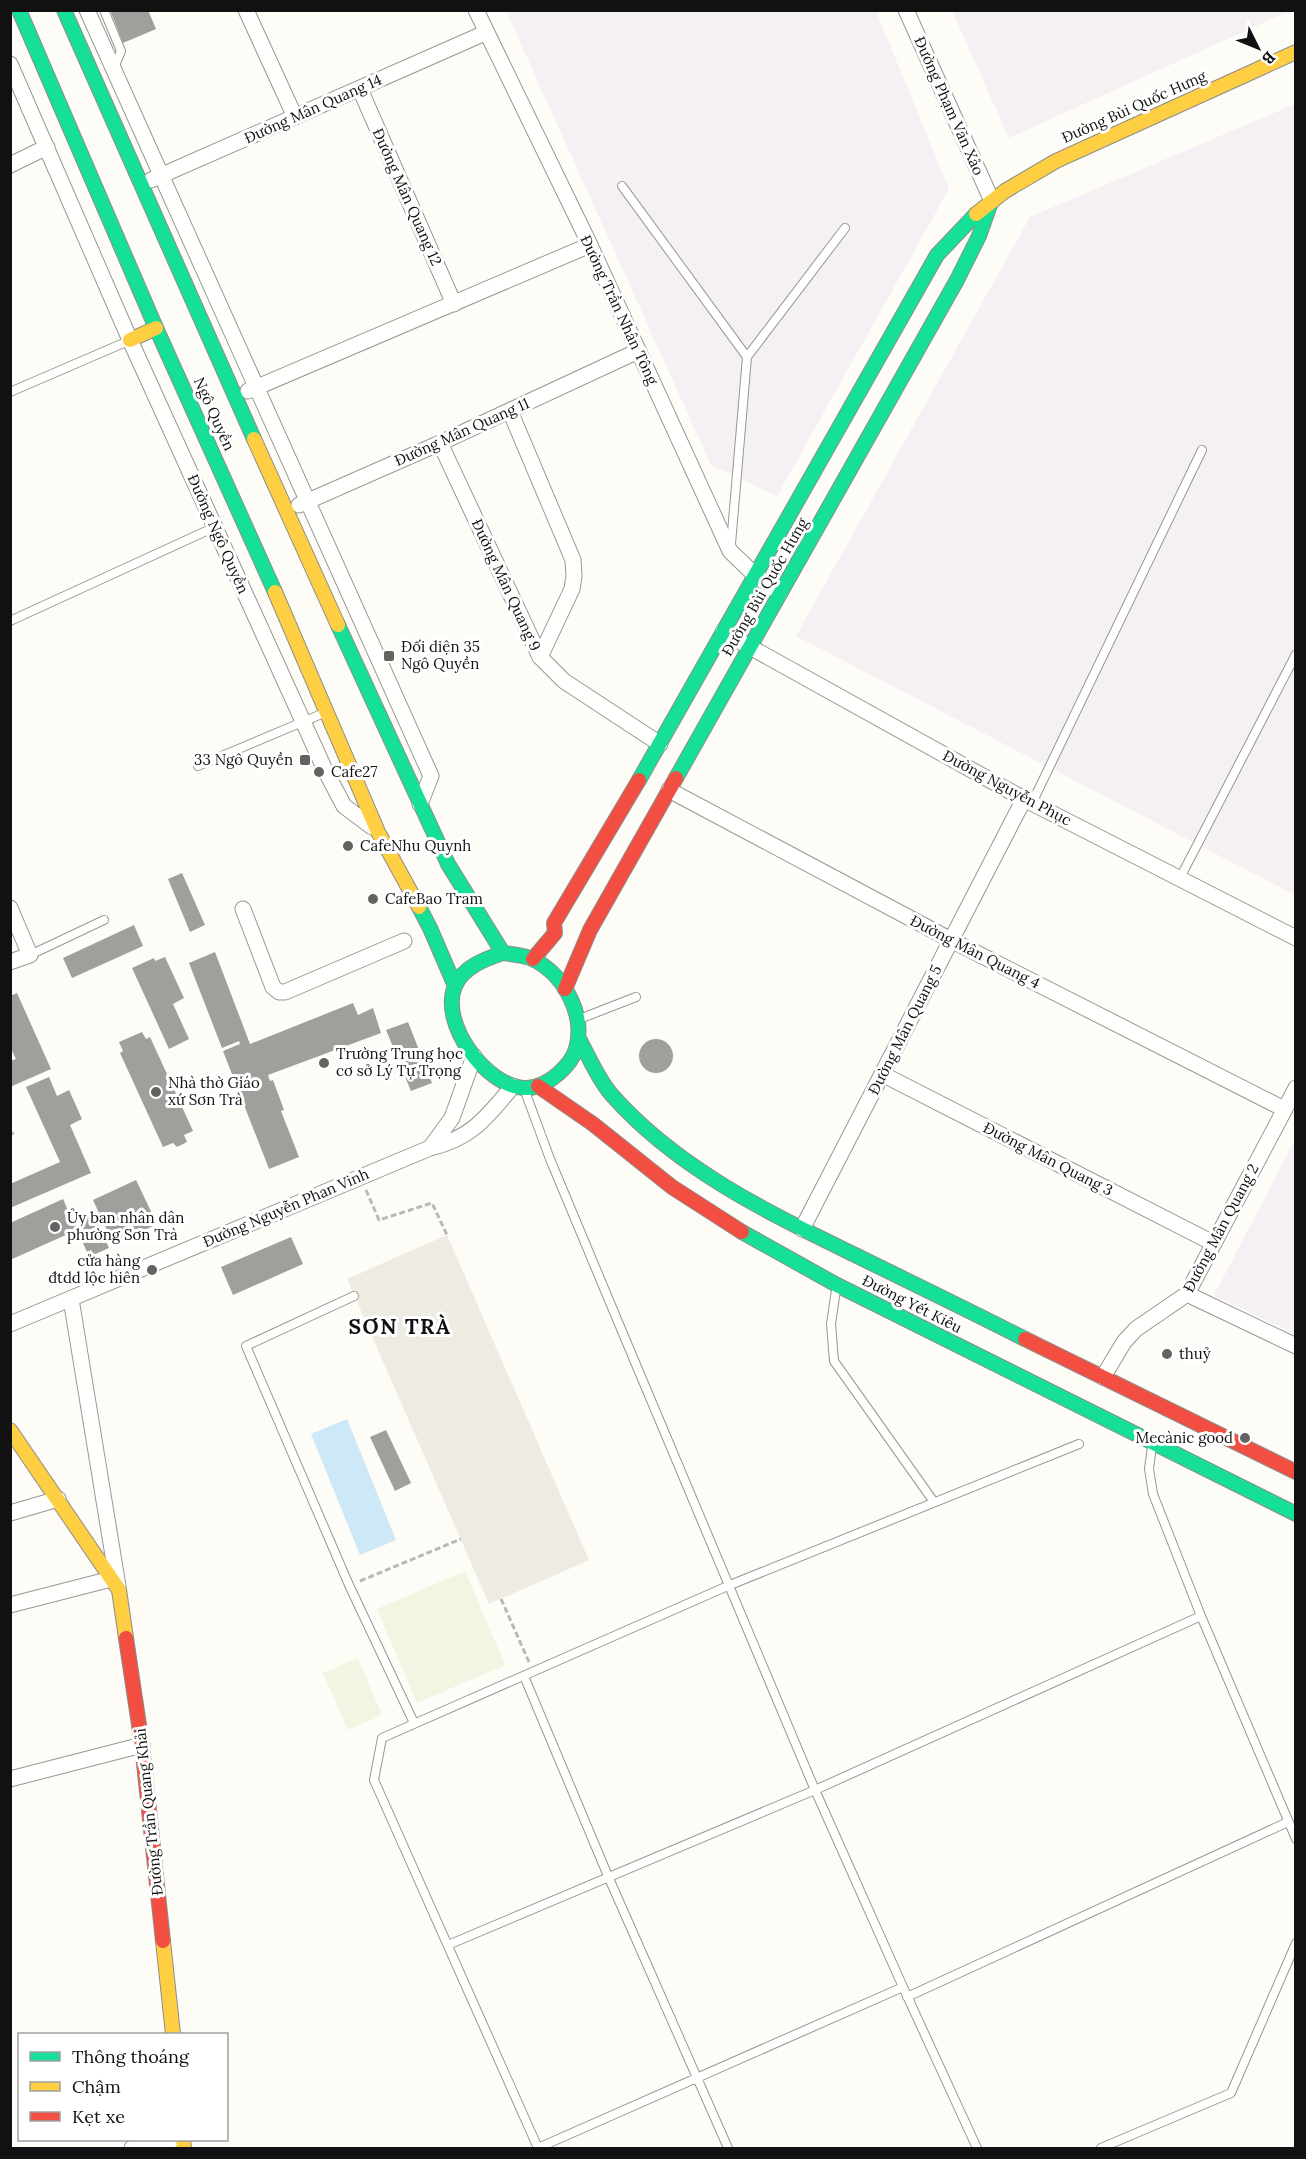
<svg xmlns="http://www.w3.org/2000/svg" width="1306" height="2159" viewBox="0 0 1306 2159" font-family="Lora,serif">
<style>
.industrial{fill:#f5f0f3}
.pitch{fill:#f0f6e1}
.plaza{fill:#edebe2}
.water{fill:#cde8f7}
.building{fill:#a19f9c}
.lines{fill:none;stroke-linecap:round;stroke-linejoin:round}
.lane-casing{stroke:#979795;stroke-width:10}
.street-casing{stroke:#979795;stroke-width:17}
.fast-casing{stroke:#8e8d8b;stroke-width:16}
.slow-casing{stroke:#8e8d8b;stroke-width:16}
.jam-casing{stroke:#8e8d8b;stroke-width:16}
.path{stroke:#b9b9b8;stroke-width:3;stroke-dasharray:6 3;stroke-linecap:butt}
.lane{stroke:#fffffe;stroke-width:8}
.street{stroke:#fffffe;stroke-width:15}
.fast{stroke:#16e098;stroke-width:14}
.slow{stroke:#ffcf43;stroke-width:14}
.jam{stroke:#f24e42;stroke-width:14}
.poi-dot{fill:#646362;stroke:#fff;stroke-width:2}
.labels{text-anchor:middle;stroke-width:6;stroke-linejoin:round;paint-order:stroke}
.street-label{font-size:15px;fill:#111;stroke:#fff}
.poi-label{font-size:15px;fill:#111;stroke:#fff;text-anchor:start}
.district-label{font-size:21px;font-weight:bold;letter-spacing:1.5px;fill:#111;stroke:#fff}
</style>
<rect width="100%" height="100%" fill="#fdfcf7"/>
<path class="industrial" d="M 506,11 L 876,11 L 949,189 L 777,496 L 711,465 Z
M 952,11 L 1289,11 L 1009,138 Z
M 1295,104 L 1295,895 L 796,636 L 1030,217 Z
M 1295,1140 L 1295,1334 L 1214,1295 Z"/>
<path class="pitch" d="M 465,1571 L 505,1665 L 417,1703 L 377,1609 Z
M 358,1658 L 382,1715 L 348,1730 L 323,1673 Z"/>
<path class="plaza" d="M 447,1235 L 589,1560 L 489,1604 L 347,1279 Z"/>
<path class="water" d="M 347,1419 L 396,1540 L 360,1555 L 311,1434 Z"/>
<path class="building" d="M 110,10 L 148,10 L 156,29 L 123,43 Z
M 182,873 L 205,925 L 190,932 L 168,879 Z
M 134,925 L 143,946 L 72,978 L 63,958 Z
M 215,952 L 250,1044 L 353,1003 L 358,1015 L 373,1008 L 381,1033 L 268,1075 L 270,1081 L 273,1080 L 284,1110 L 281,1111 L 299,1157 L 269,1169 L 223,1051 L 240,1044 L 239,1041 L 222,1048 L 189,963 Z
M 165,957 L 184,998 L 173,1004 L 189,1039 L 169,1049 L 132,968 L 154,958 L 155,961 Z
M 17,993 L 51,1069 L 10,1087 L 10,1061 L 16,1059 L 10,1047 L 10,996 Z
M 408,1022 L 432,1083 L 411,1091 L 386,1030 Z
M 142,1032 L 146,1039 L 150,1037 L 193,1131 L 184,1135 L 187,1142 L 177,1147 L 173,1143 L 163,1147 L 120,1053 L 123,1051 L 119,1042 Z
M639 1056a17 17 0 1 1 34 0a17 17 0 1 1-34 0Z
M 49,1077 L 57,1096 L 69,1090 L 82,1119 L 70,1125 L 91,1173 L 10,1208 L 10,1184 L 60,1162 L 26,1087 Z
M 136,1180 L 157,1224 L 114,1245 L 93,1200 Z
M 63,1199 L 72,1220 L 92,1211 L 109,1248 L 93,1255 L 91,1250 L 87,1252 L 77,1230 L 10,1260 L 10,1223 Z
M 291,1237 L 303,1264 L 233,1295 L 221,1267 Z
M 386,1430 L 411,1483 L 395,1491 L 370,1437 Z"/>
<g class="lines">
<g class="lane-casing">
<path id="lane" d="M 104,10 L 121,51 L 114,68
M 622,186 L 747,357 L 731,544
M 747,357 L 845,228
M 10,392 L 126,342
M 10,621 L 215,527
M 198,766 L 324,713
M 1032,803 L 1202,450
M 1180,878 L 1296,654
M 30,955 L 104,920
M 582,1018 L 636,997
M 526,1094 L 550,1159 L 616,1317 L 815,1790 L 903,1987 L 977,2148
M 836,1290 L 831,1324 L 834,1361 L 934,1502
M 354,1296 L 246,1346 L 349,1585 L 414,1723
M 1152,1446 L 1149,1469 L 1153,1494 L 1201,1616 L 1296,1839
M 524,1676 L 608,1876 L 728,2148
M 448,1945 L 815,1790 L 1201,1616
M 903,1987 L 538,2148 L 374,1780 L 382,1738 L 730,1585 L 1079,1444
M 907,1997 L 1288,1822
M 1101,2148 L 1231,2093 L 1296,1943"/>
</g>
<g class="street-casing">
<path id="street" d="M 87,10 L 431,776 L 420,804
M 246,10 L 295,117
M 476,10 L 590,245 L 730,551 L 755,575 L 780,593
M 906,10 L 992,201
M 10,64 L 130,340 L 325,770 L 344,806 L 372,827
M 360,89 L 454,304
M 10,165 L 47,147
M 151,180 L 485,33
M 248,391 L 590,245
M 510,411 L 573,560 L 574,576 L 572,589 L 540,657
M 440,443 L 540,657 L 564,681 L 660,744
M 299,505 L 440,443 L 638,351
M 723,632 L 1024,799 L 1296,938
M 669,790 L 951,940 L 1284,1109
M 10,908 L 30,955 L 10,962
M 243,909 L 273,987 L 279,992 L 285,992 L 404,941
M 882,1074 L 1213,1243
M 430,1148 L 452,1118 L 474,1056
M 802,1229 L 1024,799
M 1187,1294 L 1296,1346
M 71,1299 L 118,1586
M 10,1324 L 430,1148 C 472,1138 486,1118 513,1086
M 1103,1377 L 1124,1342 L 1136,1329 L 1187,1294 L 1296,1088
M 10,1513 L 58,1499
M 10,1605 L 111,1579
M 10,1779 L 142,1745
M 132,2148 L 173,2140"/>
</g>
<g class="fast-casing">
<path id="fast" d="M 19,10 L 156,328 L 275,592
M 64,10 L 254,439
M 338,625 L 448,864 L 503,953
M 676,778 L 957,280 L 979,236 L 991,202
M 639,780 L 937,255 L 976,214
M 419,907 L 430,928 L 455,986
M 503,953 C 512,954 521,955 530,958 C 563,972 586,1014 576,1049 C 573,1059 566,1067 558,1074 C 549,1082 536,1089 524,1088 C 486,1086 439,1023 455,986 C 463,967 485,959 503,953 Z
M 579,1039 C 589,1057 598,1079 611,1094 C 676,1168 767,1212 853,1254 C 910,1282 968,1310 1025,1339
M 742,1232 L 837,1285 L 1296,1514"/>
</g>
<g class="slow-casing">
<path id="slow" d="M 976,214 L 1005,191 L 1056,161 L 1296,52
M 130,340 L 156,328
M 254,439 L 338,625
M 275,592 L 378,832 L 419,907
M 10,1430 L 119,1590 L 126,1638
M 163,1941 L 173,2034
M 183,2140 L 184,2148"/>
</g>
<g class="jam-casing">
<path id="jam" d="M 533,959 L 555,933 L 554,923 L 639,780
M 565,989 L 590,930 L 676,778
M 538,1086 L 593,1124 L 672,1187 L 742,1232
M 1025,1339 L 1296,1472
M 126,1638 L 142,1745 L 163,1941"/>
</g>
<path class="path" d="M 10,1134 L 14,1133
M 366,1190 L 379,1220 L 432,1203 L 447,1235
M 360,1581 L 461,1539
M 501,1599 L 529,1662"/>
<use href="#lane" class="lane"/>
<use href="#street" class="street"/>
<use href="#fast" class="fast"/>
<use href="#slow" class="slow"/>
<use href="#jam" class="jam"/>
</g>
<g class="poi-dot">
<rect x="383" y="650" width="12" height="12" rx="3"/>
<rect x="299" y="754" width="12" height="12" rx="3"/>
<circle cx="319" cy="772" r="6"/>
<circle cx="348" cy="846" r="6"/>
<circle cx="373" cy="899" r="6"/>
<circle cx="324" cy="1063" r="6"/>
<circle cx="156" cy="1092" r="6"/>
<circle cx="55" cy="1227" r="6"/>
<circle cx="152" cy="1270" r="6"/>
<circle cx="1167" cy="1354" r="6"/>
<circle cx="1245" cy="1438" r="6"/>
</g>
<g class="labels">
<g class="street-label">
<text transform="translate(949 106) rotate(66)" y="5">Đường Phạm Văn Xảo</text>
<text transform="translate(1134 107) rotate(-24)" y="5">Đường Bùi Quốc Hưng</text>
<text transform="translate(313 109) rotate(-24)" y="5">Đường Mân Quang 14</text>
<text transform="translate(407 197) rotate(66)" y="5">Đường Mân Quang 12</text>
<text transform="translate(619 310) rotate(65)" y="5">Đường Trần Nhân Tông</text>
<text transform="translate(214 414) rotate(66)" y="5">Ngô Quyền</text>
<text transform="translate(462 432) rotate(-24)" y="5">Đường Mân Quang 11</text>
<text transform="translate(218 534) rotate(66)" y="5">Đường Ngô Quyền</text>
<text transform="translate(506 585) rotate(65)" y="5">Đường Mân Quang 9</text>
<text transform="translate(765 587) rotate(-60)" y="5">Đường Bùi Quốc Hưng</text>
<text transform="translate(1007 788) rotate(28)" y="5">Đường Nguyễn Phục</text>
<text transform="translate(975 952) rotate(27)" y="5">Đường Mân Quang 4</text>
<text transform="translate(905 1030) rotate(-63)" y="5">Đường Mân Quang 5</text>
<text transform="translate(1048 1159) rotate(27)" y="5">Đường Mân Quang 3</text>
<text transform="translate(286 1208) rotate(-23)" y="5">Đường Nguyễn Phan Vinh</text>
<text transform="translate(1221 1228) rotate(-62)" y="5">Đường Mân Quang 2</text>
<text transform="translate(912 1304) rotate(27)" y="5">Đường Yết Kiêu</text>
<text transform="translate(149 1812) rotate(-96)" y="5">Đường Trần Quang Khải</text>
</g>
<g class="poi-label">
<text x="401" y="652">Đối diện 35<tspan x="401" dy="17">Ngô Quyền</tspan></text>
<text x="293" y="765" text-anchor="end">33 Ngô Quyền</text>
<text x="331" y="777">Cafe27</text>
<text x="360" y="851">CafeNhu Quynh</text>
<text x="385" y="904">CafeBao Tram</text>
<text x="336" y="1059">Trường Trung học<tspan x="336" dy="17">cơ sở Lý Tự Trọng</tspan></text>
<text x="168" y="1088">Nhà thờ Giáo<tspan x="168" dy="17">xứ Sơn Trà</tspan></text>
<text x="67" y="1223">Ủy ban nhân dân<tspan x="67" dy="17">phường Sơn Trà</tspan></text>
<text x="140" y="1266" text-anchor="end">cửa hàng<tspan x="140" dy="17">đtdd lộc hiên</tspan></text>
<text x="1179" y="1359">thuỷ</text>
<text x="1233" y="1443" text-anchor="end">Mecànic good</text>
</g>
<g class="district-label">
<text x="400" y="1334">SƠN TRÀ</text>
</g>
</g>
<rect width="1306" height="2159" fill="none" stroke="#111111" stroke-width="24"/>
<rect x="18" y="2033" width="210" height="108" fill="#ffffff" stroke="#a0a0a0" stroke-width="1.5"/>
<rect x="30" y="2052" width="30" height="9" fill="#16e098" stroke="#a0a0a0" stroke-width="1.5"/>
<text x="72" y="2063" font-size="18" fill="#111111">Thông thoáng</text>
<rect x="30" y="2082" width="30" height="9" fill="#ffcf43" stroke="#a0a0a0" stroke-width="1.5"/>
<text x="72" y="2093" font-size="18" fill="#111111">Chậm</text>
<rect x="30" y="2112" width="30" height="9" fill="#f24e42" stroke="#a0a0a0" stroke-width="1.5"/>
<text x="72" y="2123" font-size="18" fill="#111111">Kẹt xe</text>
<g transform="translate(1258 48) rotate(133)" stroke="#ffffff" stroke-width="4.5" paint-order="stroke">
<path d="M0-4.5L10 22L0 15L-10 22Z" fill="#111111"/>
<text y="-9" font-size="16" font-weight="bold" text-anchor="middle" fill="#111111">B</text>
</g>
</svg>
